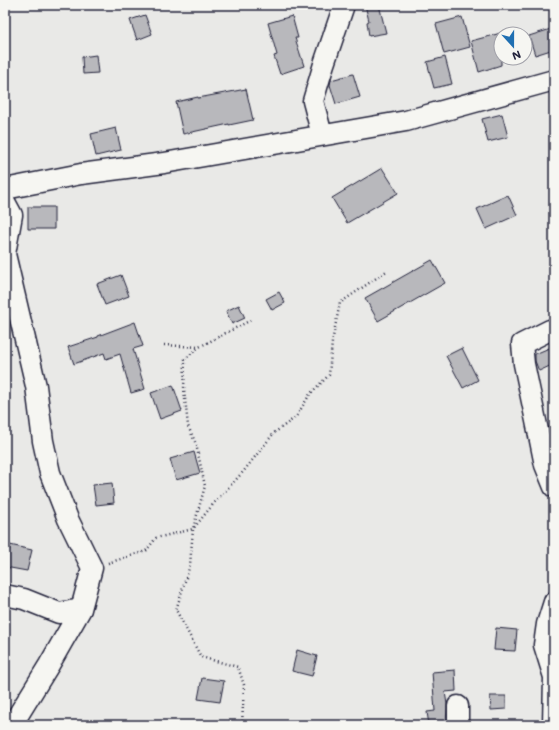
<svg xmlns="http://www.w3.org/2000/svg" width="559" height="730" viewBox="0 0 559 730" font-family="Mali,sans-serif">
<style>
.building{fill:#b8b8bc;stroke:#22223b}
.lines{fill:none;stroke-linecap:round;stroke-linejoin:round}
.minor-casing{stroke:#22223b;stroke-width:23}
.path{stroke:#22223b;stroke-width:2.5;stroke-dasharray:1 3;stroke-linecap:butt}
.minor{stroke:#f6f6f2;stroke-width:20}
</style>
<rect width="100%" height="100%" fill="#e9e9e7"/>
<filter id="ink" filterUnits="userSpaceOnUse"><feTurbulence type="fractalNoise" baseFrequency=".025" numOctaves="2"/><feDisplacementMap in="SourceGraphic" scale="8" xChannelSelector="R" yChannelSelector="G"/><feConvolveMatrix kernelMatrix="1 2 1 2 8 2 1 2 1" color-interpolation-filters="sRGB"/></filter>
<g filter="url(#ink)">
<path class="building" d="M 365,5 L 379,5 L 386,33 L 369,36 L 367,22 L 369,21 Z
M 145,15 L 152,34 L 137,40 L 130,20 Z
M 292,16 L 298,38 L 295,38 L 304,66 L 280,74 L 274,56 L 277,55 L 268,23 Z
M 462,17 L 470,47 L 444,54 L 436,24 Z
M 554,28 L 554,49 L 535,55 L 529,36 Z
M 501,33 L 501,65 L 479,72 L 471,41 Z
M 96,55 L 98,73 L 83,74 L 82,57 Z
M 445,57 L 452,84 L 434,88 L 427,62 Z
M 353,74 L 360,97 L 336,104 L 330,85 L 331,80 Z
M 246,89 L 253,120 L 229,125 L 229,124 L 183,134 L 176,102 L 198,97 L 198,98 Z
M 502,114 L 508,137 L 488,142 L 482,119 Z
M 116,128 L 121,150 L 96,156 L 91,134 Z
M 382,168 L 398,193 L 347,223 L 332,198 Z
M 508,195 L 517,215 L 486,229 L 477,209 Z
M 28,207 L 54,207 L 54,229 L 28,229 Z
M 432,260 L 445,283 L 378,321 L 365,298 Z
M 121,275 L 129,296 L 105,305 L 97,284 Z
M 279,292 L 285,303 L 272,310 L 266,299 Z
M 239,305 L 245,318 L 232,324 L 226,311 Z
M 135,322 L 143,346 L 133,349 L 145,389 L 131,393 L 120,354 L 106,359 L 104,353 L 74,364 L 68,347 L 98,337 L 98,336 Z
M 554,346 L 554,364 L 539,371 L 535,361 L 535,354 Z
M 462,348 L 478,380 L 463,388 L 446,356 Z
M 173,385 L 182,411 L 160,419 L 151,393 Z
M 194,452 L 200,473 L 176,480 L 170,459 Z
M 112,483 L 114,503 L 96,505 L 93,485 Z
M 10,545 L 32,550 L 27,571 L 5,567 Z
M 496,628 L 517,630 L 515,651 L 494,650 Z
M 297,650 L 317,656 L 312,676 L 292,671 Z
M 455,670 L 456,691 L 445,692 L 447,704 L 446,725 L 429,725 L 427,712 L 435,711 L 432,672 Z
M 202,678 L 224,681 L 220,702 L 198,699 Z
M 490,696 L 506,696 L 506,709 L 491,710 Z"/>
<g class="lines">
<g class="minor-casing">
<path id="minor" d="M 322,135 L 313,101 L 324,64 L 344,5
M 5,189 L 81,174 L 164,163 L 406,121 L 554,80
M 5,202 L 12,215 L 5,254 L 36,386 L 43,441 L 50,473 L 68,519 L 92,568 L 81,609 L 49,665 L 12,725
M 554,331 L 550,330 L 522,344 L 524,364 L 536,421 L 545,465 L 554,487
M 5,595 L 24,599 L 59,613 L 81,609
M 458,725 L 458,706
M 553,725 L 554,677 L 544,645 L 547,624 L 554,602"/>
</g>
<path class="path" d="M 164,345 L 199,347 L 253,319
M 108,563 L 146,551 L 156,538 L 193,529 L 205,486 L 196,444 L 188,426 L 184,389 L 185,359 L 199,347
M 242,725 L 244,685 L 238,667 L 201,657 L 176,610 L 190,565 L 193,529 L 215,502 L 243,472 L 274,433 L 296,417 L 310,394 L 329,375 L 332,342 L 340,303 L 388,270"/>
<use href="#minor" class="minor"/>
</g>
</g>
<rect width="559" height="730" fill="none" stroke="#f6f6f2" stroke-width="20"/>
<rect x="10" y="10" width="539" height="710" fill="none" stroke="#22223b" stroke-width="1.5" filter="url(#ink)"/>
<g transform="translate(513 46) rotate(159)"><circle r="19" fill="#f6f6f2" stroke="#a1a1a9"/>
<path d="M0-3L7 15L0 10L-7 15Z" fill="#1f6fb2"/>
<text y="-6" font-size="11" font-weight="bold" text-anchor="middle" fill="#22223b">N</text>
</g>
</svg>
